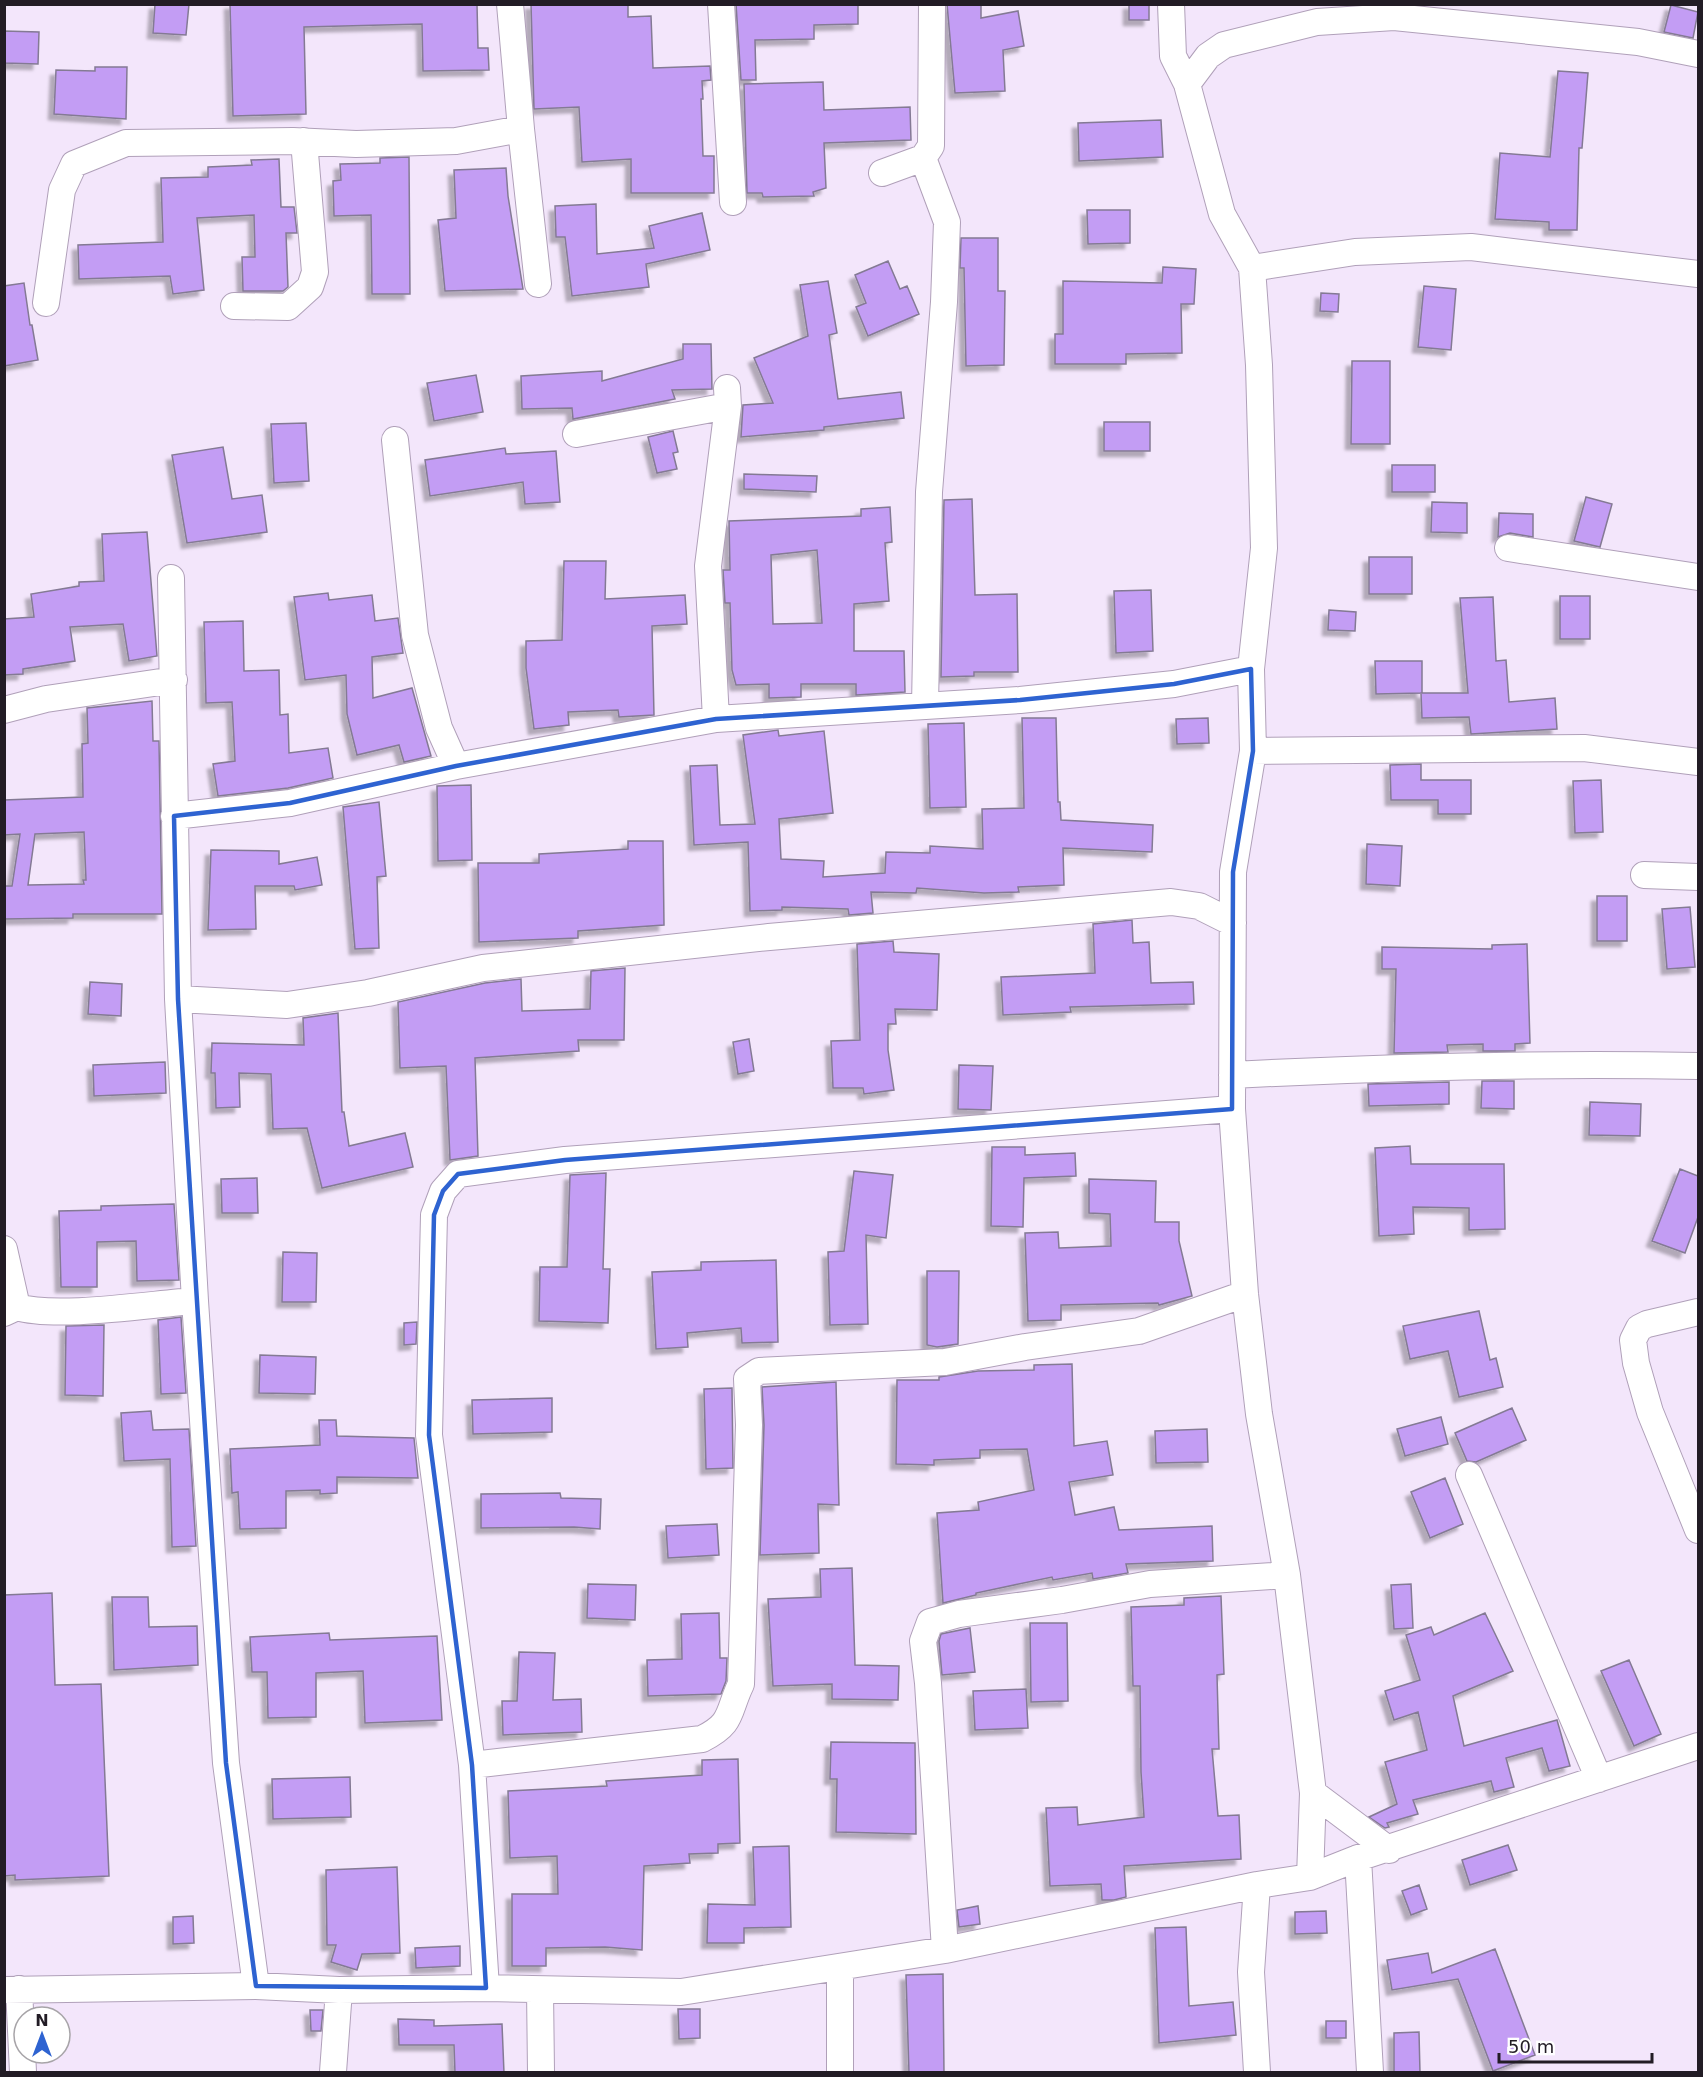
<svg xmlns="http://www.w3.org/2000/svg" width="1703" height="2077" viewBox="0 0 1703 2077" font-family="'DejaVu Sans',sans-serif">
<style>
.building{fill:#c39df4;stroke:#847a94;stroke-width:1.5;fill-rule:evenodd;filter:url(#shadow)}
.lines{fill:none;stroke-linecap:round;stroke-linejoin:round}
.minor-casing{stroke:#b0a0b9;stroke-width:28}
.minor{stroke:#fff;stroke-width:26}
.marked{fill:none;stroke:#2e63d1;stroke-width:4.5;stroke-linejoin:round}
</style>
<defs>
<filter id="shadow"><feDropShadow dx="-5.5" dy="5.5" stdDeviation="1.5" flood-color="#0004"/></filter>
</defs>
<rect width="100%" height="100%" fill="#f3e6fb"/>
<path class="building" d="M 155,4 L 189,4 L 186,35 L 153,33 Z
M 230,4 L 477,4 L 478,48 L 488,48 L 489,70 L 423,71 L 422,24 L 304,27 L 306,114 L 233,116 Z
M 531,4 L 628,4 L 628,17 L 651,16 L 653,68 L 710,66 L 711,80 L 702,81 L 703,99 L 701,99 L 703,156 L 714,156 L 714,193 L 631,193 L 631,159 L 582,162 L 579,107 L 534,109 Z
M 736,4 L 858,4 L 858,24 L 814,25 L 814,39 L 755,40 L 756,80 L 741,80 Z
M 947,4 L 981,4 L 981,18 L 1018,11 L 1024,46 L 1003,50 L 1005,91 L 955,93 Z
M 1129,4 L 1149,4 L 1149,20 L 1129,20 Z
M 1671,5 L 1698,12 L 1693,38 L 1664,32 Z
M 4,31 L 39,32 L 38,64 L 4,63 Z
M 95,67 L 127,67 L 126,119 L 54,114 L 56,70 L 95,71 Z
M 1558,71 L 1588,73 L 1582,148 L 1579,148 L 1577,230 L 1549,230 L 1549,222 L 1495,219 L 1500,153 L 1550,157 Z
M 823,82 L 824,110 L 910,107 L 911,140 L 824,143 L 826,188 L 813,192 L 814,196 L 763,197 L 762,193 L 747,193 L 744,84 Z
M 1161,120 L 1163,157 L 1079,161 L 1078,123 Z
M 409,157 L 410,294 L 372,294 L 371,215 L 334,216 L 333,181 L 341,180 L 340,164 L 380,163 L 380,158 Z
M 279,159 L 281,207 L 294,207 L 297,233 L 286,233 L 288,287 L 283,291 L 243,291 L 242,257 L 255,257 L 254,215 L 197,218 L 204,290 L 173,294 L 170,276 L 79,279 L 78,245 L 163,242 L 161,178 L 208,177 L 208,167 L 252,165 L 251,160 Z
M 506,168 L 508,196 L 523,289 L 445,291 L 438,220 L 456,218 L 454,170 Z
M 596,204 L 597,254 L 654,248 L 649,226 L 702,213 L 710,250 L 646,264 L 649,287 L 572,296 L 565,237 L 556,237 L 555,206 Z
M 1087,210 L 1130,210 L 1130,243 L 1088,244 Z
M 961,238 L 998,238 L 998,291 L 1005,291 L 1004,365 L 966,366 L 964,268 L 960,268 Z
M 888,261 L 900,289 L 907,286 L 919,314 L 868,336 L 856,307 L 866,303 L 855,275 Z
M 1163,267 L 1196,269 L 1194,304 L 1181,304 L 1182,353 L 1126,354 L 1126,364 L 1055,364 L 1055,334 L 1063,334 L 1063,281 L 1162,283 Z
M 828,281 L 837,333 L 829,335 L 838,399 L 901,392 L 904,418 L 824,427 L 824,430 L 741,437 L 743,405 L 773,403 L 754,358 L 808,336 L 800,285 Z
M 24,283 L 30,325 L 32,325 L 38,360 L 4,366 L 4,286 Z
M 1424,286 L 1456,289 L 1451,350 L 1418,347 Z
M 1321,293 L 1339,294 L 1338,312 L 1320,311 Z
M 683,344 L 711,344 L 712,389 L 672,390 L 675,399 L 573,419 L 572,408 L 522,409 L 521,376 L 602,371 L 602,381 L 683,359 Z
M 1352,361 L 1390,361 L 1390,444 L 1351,444 Z
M 476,375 L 483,412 L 434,421 L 427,383 Z
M 1104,422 L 1150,422 L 1150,451 L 1104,451 Z
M 306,423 L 309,481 L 274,483 L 271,424 Z
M 673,431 L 678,452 L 673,453 L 677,469 L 657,473 L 648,437 Z
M 223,447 L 232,499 L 262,495 L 267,532 L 187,543 L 172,455 Z
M 505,448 L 506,454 L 556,451 L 560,502 L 525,504 L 523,482 L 430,496 L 425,460 Z
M 1392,465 L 1435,465 L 1435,492 L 1392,492 Z
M 744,474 L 817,476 L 816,492 L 744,489 Z
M 1586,497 L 1612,504 L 1600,547 L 1574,541 Z
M 972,499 L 975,595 L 1017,594 L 1018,672 L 974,672 L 974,676 L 941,677 L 944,500 Z
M 1432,502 L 1467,503 L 1467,533 L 1431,532 Z
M 890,507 L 892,542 L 885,543 L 889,601 L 854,604 L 854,651 L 904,651 L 905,692 L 856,695 L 856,684 L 801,684 L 801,697 L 769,698 L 769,684 L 736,685 L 732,670 L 730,603 L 725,603 L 723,570 L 730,570 L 729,521 L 861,516 L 861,509 ZM 817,550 L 822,623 L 773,624 L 771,555 Z
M 1499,513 L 1533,514 L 1533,537 L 1510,533 L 1498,537 Z
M 147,532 L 157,656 L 129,661 L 123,624 L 70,627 L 75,661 L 23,669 L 23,674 L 4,675 L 4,619 L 34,617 L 31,594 L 79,586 L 79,582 L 104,581 L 102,534 Z
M 1369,557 L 1412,557 L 1412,594 L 1369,594 Z
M 564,561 L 606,561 L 605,599 L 685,595 L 687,624 L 652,626 L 654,715 L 619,717 L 618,710 L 568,712 L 569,725 L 534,729 L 526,668 L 526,641 L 562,640 Z
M 1151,590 L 1153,651 L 1116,653 L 1114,591 Z
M 328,593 L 329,600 L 372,595 L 375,621 L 398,618 L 403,653 L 372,657 L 373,698 L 412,688 L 431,756 L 404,762 L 399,745 L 357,755 L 347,714 L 346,675 L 305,680 L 294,597 Z
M 1560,596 L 1590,596 L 1590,639 L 1560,639 Z
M 1493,597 L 1496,661 L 1506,660 L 1509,702 L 1555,698 L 1557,729 L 1471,734 L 1469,717 L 1422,718 L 1421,693 L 1468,693 L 1460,598 Z
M 1329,610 L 1356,612 L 1355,631 L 1328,630 Z
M 243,621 L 244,671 L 279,670 L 280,715 L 288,714 L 289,753 L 328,748 L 333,778 L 288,788 L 218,796 L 213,764 L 235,761 L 232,702 L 206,703 L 204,622 Z
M 1375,661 L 1422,661 L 1422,693 L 1376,694 Z
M 152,701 L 153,741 L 159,741 L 162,914 L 73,914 L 73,918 L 4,919 L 4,886 L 12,886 L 20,834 L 4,835 L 4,800 L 83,797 L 82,744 L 88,743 L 87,708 ZM 84,832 L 86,880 L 83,880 L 84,884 L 28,885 L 35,834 Z
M 1022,718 L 1056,718 L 1058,802 L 1060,802 L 1061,820 L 1153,825 L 1152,852 L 1063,848 L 1064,885 L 1018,887 L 1019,892 L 984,893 L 917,888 L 916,893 L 871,892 L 873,913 L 849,915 L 848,909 L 782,907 L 782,910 L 750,911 L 748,842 L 694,845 L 690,766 L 717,765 L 720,825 L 755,824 L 743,735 L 778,730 L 779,736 L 824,731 L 833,813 L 779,819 L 781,859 L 824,861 L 823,877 L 885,873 L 886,852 L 930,853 L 930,846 L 983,849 L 982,809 L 1024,808 Z
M 1208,718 L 1209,743 L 1177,744 L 1176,719 Z
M 964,723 L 966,807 L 930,808 L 928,724 Z
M 1421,764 L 1421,780 L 1471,780 L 1471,814 L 1438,814 L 1438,800 L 1391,800 L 1390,765 Z
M 1601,780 L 1603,832 L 1575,833 L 1573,781 Z
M 471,785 L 472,860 L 438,861 L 437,786 Z
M 379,802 L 386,876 L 377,877 L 379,948 L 355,949 L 343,807 Z
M 628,841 L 663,841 L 664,925 L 578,931 L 578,938 L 479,942 L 478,863 L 539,863 L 539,854 L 628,849 Z
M 1367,844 L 1402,846 L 1400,886 L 1366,884 Z
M 211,850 L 279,851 L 279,864 L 317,857 L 322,885 L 295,890 L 294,886 L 255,886 L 256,929 L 208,930 Z
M 1597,896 L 1627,896 L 1627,941 L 1597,941 Z
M 1690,907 L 1695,967 L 1667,969 L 1662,909 Z
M 1132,920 L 1133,943 L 1149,942 L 1151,983 L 1193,982 L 1194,1004 L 1070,1007 L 1071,1012 L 1003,1015 L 1001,977 L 1095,973 L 1093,924 Z
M 893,941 L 894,952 L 939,954 L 937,1010 L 895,1009 L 896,1024 L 888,1024 L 888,1050 L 894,1090 L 864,1094 L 863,1088 L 833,1088 L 831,1041 L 860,1040 L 857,944 Z
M 1527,944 L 1530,1043 L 1515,1044 L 1515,1051 L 1483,1051 L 1483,1044 L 1447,1045 L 1448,1052 L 1394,1053 L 1396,969 L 1382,969 L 1382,947 L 1492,949 L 1492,945 Z
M 625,968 L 624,1040 L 578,1040 L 579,1051 L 475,1058 L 478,1156 L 450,1160 L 446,1066 L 400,1068 L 398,1002 L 485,983 L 521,979 L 522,1011 L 590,1009 L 591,971 Z
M 90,982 L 122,984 L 121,1016 L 88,1014 Z
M 338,1013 L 342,1112 L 344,1112 L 349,1146 L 405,1133 L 413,1167 L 322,1188 L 307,1128 L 273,1129 L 271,1074 L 239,1073 L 240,1107 L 216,1108 L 215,1073 L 211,1073 L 212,1043 L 304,1045 L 303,1018 Z
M 749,1039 L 754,1071 L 738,1074 L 733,1042 Z
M 165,1062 L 166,1093 L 94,1096 L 93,1065 Z
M 959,1065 L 993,1066 L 991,1110 L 958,1109 Z
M 1482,1081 L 1514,1081 L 1514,1109 L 1481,1108 Z
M 1449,1082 L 1449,1104 L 1369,1106 L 1368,1084 Z
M 1590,1102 L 1641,1104 L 1640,1136 L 1589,1135 Z
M 1410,1146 L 1411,1164 L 1504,1164 L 1505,1229 L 1469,1230 L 1469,1208 L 1413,1207 L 1414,1234 L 1379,1236 L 1375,1148 Z
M 992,1147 L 1025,1147 L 1025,1155 L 1075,1153 L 1076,1176 L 1024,1178 L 1023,1227 L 991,1226 Z
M 1680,1169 L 1698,1176 L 1698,1217 L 1685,1253 L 1652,1241 Z
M 854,1171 L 893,1175 L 886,1238 L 866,1235 L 868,1324 L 830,1325 L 828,1252 L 844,1251 Z
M 606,1173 L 603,1269 L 610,1269 L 608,1323 L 539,1321 L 540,1267 L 567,1267 L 570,1175 Z
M 257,1178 L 258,1213 L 222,1213 L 221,1179 Z
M 1089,1179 L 1156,1181 L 1155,1222 L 1179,1222 L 1179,1241 L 1192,1296 L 1159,1305 L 1158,1303 L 1061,1305 L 1061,1320 L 1028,1321 L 1025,1233 L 1058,1232 L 1059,1248 L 1111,1246 L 1110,1214 L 1089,1213 Z
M 174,1204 L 179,1280 L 137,1281 L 136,1241 L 97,1242 L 97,1287 L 61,1287 L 59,1211 L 101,1210 L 101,1206 Z
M 283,1252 L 317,1253 L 316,1302 L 282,1302 Z
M 776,1260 L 778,1342 L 742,1343 L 741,1328 L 687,1333 L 688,1347 L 656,1349 L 652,1272 L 701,1270 L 701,1262 Z
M 927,1271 L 959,1271 L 958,1344 L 937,1347 L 927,1345 Z
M 1479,1311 L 1490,1360 L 1496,1358 L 1503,1387 L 1459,1397 L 1448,1351 L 1410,1359 L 1403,1326 Z
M 181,1317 L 186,1393 L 161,1394 L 158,1320 Z
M 417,1322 L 416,1344 L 404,1345 L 404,1323 Z
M 104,1325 L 103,1396 L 65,1395 L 66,1326 Z
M 260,1355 L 316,1357 L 315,1394 L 259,1393 Z
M 1072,1364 L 1074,1446 L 1107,1441 L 1113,1475 L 1069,1482 L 1075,1515 L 1114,1507 L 1119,1530 L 1212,1526 L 1213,1561 L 1126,1564 L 1128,1573 L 1093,1579 L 1092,1573 L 1053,1580 L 1052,1577 L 976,1593 L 976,1595 L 943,1603 L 937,1513 L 979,1510 L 978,1502 L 1034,1490 L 1027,1449 L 980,1450 L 980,1458 L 934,1460 L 934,1465 L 896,1464 L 897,1380 L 939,1380 L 939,1377 L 978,1371 L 1034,1370 L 1034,1365 Z
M 836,1382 L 839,1505 L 818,1504 L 819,1553 L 760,1555 L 764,1425 L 762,1387 Z
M 732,1388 L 733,1468 L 706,1469 L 704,1389 Z
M 552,1398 L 552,1432 L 473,1434 L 472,1400 Z
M 1512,1408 L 1526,1440 L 1476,1462 L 1467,1461 L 1455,1433 Z
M 151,1411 L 153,1430 L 189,1429 L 196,1546 L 172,1547 L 170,1459 L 124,1461 L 121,1413 Z
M 1441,1417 L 1448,1444 L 1405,1456 L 1397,1429 Z
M 319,1420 L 336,1420 L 337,1436 L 414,1438 L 418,1478 L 337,1477 L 337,1493 L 320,1494 L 320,1490 L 286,1491 L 286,1528 L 240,1529 L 238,1492 L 232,1493 L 230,1449 L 320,1445 Z
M 1207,1429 L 1208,1462 L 1156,1463 L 1155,1431 Z
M 1445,1478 L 1463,1524 L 1430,1538 L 1411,1492 Z
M 560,1493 L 561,1498 L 601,1499 L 600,1529 L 574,1527 L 481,1528 L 481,1494 Z
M 717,1524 L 719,1555 L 668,1558 L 666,1526 Z
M 852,1568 L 855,1665 L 899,1666 L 898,1700 L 832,1699 L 832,1684 L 773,1686 L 768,1599 L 821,1597 L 820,1569 Z
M 588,1584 L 636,1585 L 635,1620 L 587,1618 Z
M 1411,1584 L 1413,1628 L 1394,1629 L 1391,1585 Z
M 52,1593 L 55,1685 L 101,1684 L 109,1876 L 15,1880 L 15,1875 L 4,1876 L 4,1595 Z
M 1221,1596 L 1224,1674 L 1217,1675 L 1219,1749 L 1212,1749 L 1218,1816 L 1239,1815 L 1241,1859 L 1124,1866 L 1126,1897 L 1114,1900 L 1102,1900 L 1101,1884 L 1050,1886 L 1046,1808 L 1077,1807 L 1078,1825 L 1144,1817 L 1141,1772 L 1140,1686 L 1133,1686 L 1131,1607 L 1184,1605 L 1184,1598 Z
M 112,1597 L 148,1597 L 149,1627 L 197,1626 L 198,1665 L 114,1670 Z
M 719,1613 L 720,1658 L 727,1658 L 726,1681 L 721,1694 L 648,1696 L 647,1660 L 682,1659 L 681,1614 Z
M 1485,1613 L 1513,1671 L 1453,1696 L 1464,1746 L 1557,1720 L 1570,1766 L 1549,1771 L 1542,1748 L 1506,1758 L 1514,1787 L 1494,1792 L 1491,1781 L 1413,1800 L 1418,1814 L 1387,1823 L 1389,1827 L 1385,1828 L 1369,1817 L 1397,1804 L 1385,1762 L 1427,1750 L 1418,1712 L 1394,1720 L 1385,1691 L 1420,1680 L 1406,1635 L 1431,1627 L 1434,1635 Z
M 1030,1623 L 1067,1623 L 1068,1701 L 1031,1702 Z
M 970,1628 L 975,1672 L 942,1675 L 939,1641 L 941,1634 Z
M 329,1633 L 330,1640 L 437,1636 L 442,1720 L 365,1723 L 363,1671 L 316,1673 L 316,1717 L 268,1718 L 267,1672 L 252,1672 L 250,1637 Z
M 519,1652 L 555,1653 L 553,1700 L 581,1699 L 582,1732 L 503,1735 L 502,1701 L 517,1701 Z
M 1629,1660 L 1661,1734 L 1634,1746 L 1601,1671 Z
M 1026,1689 L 1028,1728 L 975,1730 L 973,1691 Z
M 831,1742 L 915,1743 L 916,1834 L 836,1832 L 837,1779 L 830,1779 Z
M 738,1759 L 740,1843 L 718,1844 L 718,1853 L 689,1854 L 690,1863 L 644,1866 L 642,1950 L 605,1947 L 546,1948 L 546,1966 L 512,1966 L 512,1894 L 558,1894 L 557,1856 L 510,1858 L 508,1791 L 607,1786 L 606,1781 L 702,1775 L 702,1760 Z
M 350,1777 L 351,1817 L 273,1819 L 272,1779 Z
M 1508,1845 L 1517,1870 L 1470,1885 L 1462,1860 Z
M 789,1846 L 791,1927 L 744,1928 L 744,1943 L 707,1943 L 708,1904 L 755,1905 L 753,1847 Z
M 397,1867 L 400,1953 L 362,1954 L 357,1970 L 331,1962 L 336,1945 L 327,1945 L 326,1870 Z
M 1419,1885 L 1427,1909 L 1411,1915 L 1402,1891 Z
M 978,1906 L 980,1924 L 959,1927 L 957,1910 Z
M 1326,1911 L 1327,1933 L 1295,1934 L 1295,1912 Z
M 193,1916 L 194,1943 L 173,1944 L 173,1917 Z
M 1186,1927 L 1189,2006 L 1233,2002 L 1236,2035 L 1159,2043 L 1155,1928 Z
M 460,1946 L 460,1966 L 416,1968 L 415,1948 Z
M 1495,1949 L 1535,2055 L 1493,2071 L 1458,1979 L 1392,1990 L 1387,1960 L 1428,1953 L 1432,1973 Z
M 943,1974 L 944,2073 L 909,2073 L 906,1975 Z
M 678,2009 L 700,2009 L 700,2038 L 679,2039 Z
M 310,2010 L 323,2010 L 321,2031 L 311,2031 Z
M 398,2019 L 434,2020 L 434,2026 L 502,2024 L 504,2073 L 455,2073 L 454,2045 L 399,2045 Z
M 1326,2021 L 1346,2021 L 1346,2038 L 1326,2038 Z
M 1419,2032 L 1420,2073 L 1394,2073 L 1394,2033 Z"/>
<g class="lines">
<g class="minor-casing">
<path id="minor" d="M 721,4 L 733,202
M 1171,4 L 1173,56 L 1187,84 L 1222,214 L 1252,268 L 1259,365 L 1264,548 L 1251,669 L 1253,751 L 1233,872 L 1232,1109 L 1245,1294 L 1259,1414 L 1287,1575 L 1313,1793 L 1310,1877
M 1187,84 L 1208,56 L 1224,45 L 1317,22 L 1394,17 L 1638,42 L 1698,54
M 521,129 L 538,284
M 923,158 L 947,222 L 944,302 L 929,492 L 925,706
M 882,173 L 923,158 L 931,146 L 932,4
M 1252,268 L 1355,252 L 1471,247 L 1698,274
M 46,303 L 62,190 L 74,164 L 126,143 L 293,141 L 356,144 L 456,141 L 521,129 L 510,4
M 234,306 L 288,307 L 310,287 L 315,272 L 304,141
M 576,434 L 728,406
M 395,440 L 415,635 L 439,728 L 456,766
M 1508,548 L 1698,577
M 171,578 L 178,999 L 195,1301 L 226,1763 L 256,1986
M 4,710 L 46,699 L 174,680
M 716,719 L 708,566 L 728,406 L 727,388
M 1253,751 L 1584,748 L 1698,762
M 174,816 L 290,803 L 456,766 L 716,719 L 1020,700 L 1174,684 L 1251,669
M 1644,875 L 1698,877
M 178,999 L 287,1005 L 368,993 L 483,968 L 769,937 L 1171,902 L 1199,906 L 1233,923
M 1232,1075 C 1387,1067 1543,1063 1698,1066
M 4,1249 L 17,1307
M 1698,1312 L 1647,1324 L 1639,1328 L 1633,1340 L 1636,1363 L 1650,1412 L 1698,1530
M 4,1313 L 17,1307 C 57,1319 150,1304 195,1301
M 1469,1475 L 1599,1779
M 472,1765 L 702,1739 C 734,1723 727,1713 741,1684 L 749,1425 L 747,1379 L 759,1371 L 945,1362 L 1025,1347 L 1139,1331 L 1245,1294
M 1313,1793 L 1389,1850
M 1358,1858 L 1370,2072
M 945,1950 L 928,1683 L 923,1641 L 930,1622 L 959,1614 L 1062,1600 L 1150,1584 L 1287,1575
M 840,1967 L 840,2072
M 486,1988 L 472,1765 L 429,1435 L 434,1215 L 443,1191 L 458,1174 L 565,1160 L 1232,1109
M 19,1989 L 23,2072
M 4,1990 L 256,1986 L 339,1990 L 486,1988 L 681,1992 L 945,1950 L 1257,1885 L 1310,1877 L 1358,1858 L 1698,1746
M 540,1990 L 541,2072
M 333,2072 L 339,1990
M 1257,2072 L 1251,1972 L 1257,1885"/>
</g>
<use href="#minor" class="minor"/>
</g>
<path class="marked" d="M 1251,669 L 1253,751 L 1233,872 L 1232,1109 L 565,1160 L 458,1174 L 443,1191 L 434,1215 L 429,1435 L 472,1765 L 486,1988 L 256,1986 L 226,1763 L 178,999 L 174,816 L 290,803 L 456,766 L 716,719 L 1020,700 L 1174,684 Z"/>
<rect width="1703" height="2077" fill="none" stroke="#221c25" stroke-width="12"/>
<g transform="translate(42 2035)"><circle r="28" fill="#ffffff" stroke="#a7a4a8" stroke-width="1.5"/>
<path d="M0-4.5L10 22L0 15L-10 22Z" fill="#2e63d1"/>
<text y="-9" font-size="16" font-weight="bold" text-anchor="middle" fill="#221c25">N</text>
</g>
<path d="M1499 2053v9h153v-9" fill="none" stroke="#221c25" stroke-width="3"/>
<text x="1508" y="2053" font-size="18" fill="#221c25" stroke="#ffffff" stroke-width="4.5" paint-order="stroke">50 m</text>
</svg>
